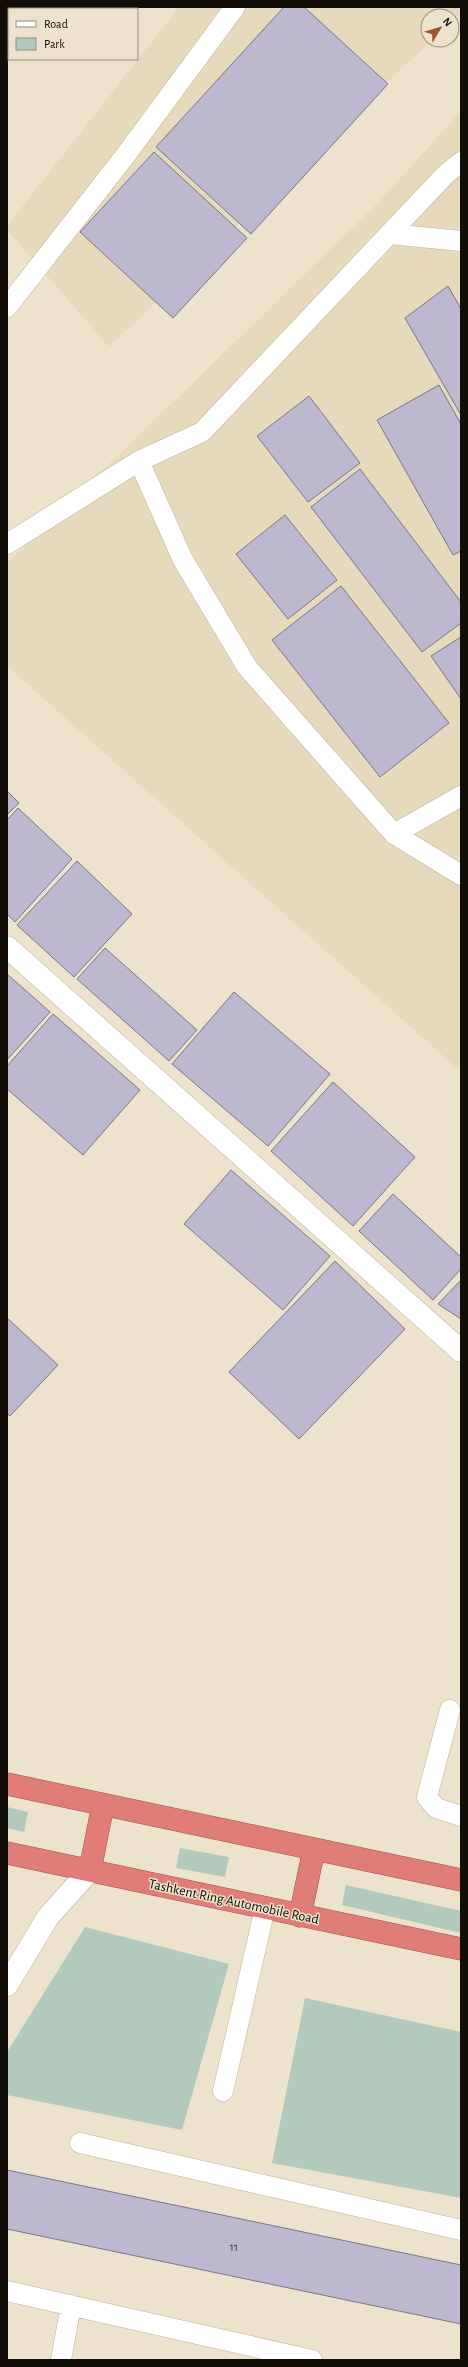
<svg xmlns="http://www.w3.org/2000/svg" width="468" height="2367" viewBox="0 0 468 2367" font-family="'Alegreya Sans',sans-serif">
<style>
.built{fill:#e7d9bc}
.green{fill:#b1cabc}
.building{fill:#bdb8cf;stroke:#7a768a}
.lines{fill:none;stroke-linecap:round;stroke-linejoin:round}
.lane-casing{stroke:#bdb39e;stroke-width:21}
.street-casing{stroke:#bdb39e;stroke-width:23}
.highway-casing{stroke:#985650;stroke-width:23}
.lane{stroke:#fff;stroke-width:20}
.street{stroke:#fff;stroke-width:22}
.highway{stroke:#e07d78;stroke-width:22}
.labels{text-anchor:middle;stroke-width:3;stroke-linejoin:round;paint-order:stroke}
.number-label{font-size:12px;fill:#3d3839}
.street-label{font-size:14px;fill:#120e07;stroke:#ede3cd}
</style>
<rect width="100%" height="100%" fill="#ede3cd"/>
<path class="built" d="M 179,7 L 461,7 L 461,12 L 452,21 L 452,16 L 428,16 L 428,40 L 432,40 L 109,347 L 7,230 L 7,226 Z
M 461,111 L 461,1072 L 7,666 L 7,563 L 377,204 Z"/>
<path class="green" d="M 7,1807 L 28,1812 L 24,1832 L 7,1828 Z
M 180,1848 L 229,1857 L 225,1877 L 176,1868 Z
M 346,1885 L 461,1911 L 461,1933 L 342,1905 Z
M 85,1927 L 229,1964 L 182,2130 L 7,2095 L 7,2052 Z
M 305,1998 L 461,2032 L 461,2198 L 272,2163 Z"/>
<path class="building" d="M 284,7 L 304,7 L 388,84 L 251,234 L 156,147 Z
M 154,152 L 247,238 L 173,318 L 80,232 Z
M 448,286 L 461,309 L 461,415 L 405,318 Z
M 439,385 L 461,424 L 461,551 L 453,555 L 377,420 Z
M 309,396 L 360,463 L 308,502 L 257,436 Z
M 360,469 L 461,602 L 461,623 L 422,652 L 311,507 Z
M 285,515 L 337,580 L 288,619 L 236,554 Z
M 341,586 L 449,723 L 380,777 L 272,640 Z
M 461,637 L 461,699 L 431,656 Z
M 7,791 L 19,803 L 7,815 Z
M 18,808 L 72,859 L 15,922 L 7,914 L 7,820 Z
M 77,861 L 132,914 L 74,977 L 17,925 Z
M 105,948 L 197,1030 L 169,1061 L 77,979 Z
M 7,974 L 50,1012 L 7,1060 Z
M 234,992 L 330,1074 L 268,1146 L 172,1064 Z
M 53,1014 L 140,1090 L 83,1155 L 7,1089 L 7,1066 Z
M 333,1082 L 415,1157 L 353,1226 L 271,1151 Z
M 231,1170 L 330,1256 L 283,1310 L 184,1224 Z
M 393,1194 L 461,1257 L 461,1269 L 433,1300 L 359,1231 Z
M 335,1261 L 405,1329 L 299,1439 L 229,1372 Z
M 461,1280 L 461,1319 L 438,1304 Z
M 7,1318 L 58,1365 L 10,1416 L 7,1413 Z
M 7,2170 L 461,2265 L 461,2324 L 7,2229 Z"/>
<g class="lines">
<g class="lane-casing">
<path id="lane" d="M 390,234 L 461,241
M 7,307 L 125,156 L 235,7
M 139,461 L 183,560 L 247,667 L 394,834 L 461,875
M 7,544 L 139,461 L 202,432 L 446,174 L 461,162
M 394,834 L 461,796
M 450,1710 L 427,1797 L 436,1808 L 461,1816
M 223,2091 L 265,1908
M 80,2143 L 461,2230
M 7,2291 L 312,2360
M 61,2360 L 71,2305"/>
</g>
<g class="street-casing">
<path id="street" d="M 7,947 L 461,1351
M 7,1985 L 48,1917 L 90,1870"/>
</g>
<g class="highway-casing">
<path id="highway" d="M 7,1784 L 461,1880
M 7,1853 L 461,1949
M 90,1870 L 103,1805
M 300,1916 L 314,1849"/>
</g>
<use href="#lane" class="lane"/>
<use href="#street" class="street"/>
<use href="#highway" class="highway"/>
</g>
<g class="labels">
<g class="number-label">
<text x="234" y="2251">11</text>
</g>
<g class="street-label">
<text transform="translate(234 1901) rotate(12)" y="5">Tashkent Ring Automobile Road</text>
</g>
</g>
<rect width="468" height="2367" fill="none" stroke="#120e07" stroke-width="16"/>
<rect x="8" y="8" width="130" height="52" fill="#ede3cd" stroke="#958e7e"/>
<rect x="16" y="21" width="20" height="6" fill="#ffffff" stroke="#958e7e"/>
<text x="44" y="28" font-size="12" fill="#120e07">Road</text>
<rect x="16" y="38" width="20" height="12" fill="#b1cabc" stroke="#958e7e"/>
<text x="44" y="48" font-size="12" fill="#120e07">Park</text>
<g transform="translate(440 28) rotate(52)"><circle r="19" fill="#ede3cd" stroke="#958e7e"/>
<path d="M0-3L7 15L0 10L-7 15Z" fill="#9b562a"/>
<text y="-6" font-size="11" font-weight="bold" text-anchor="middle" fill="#120e07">N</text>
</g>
</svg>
